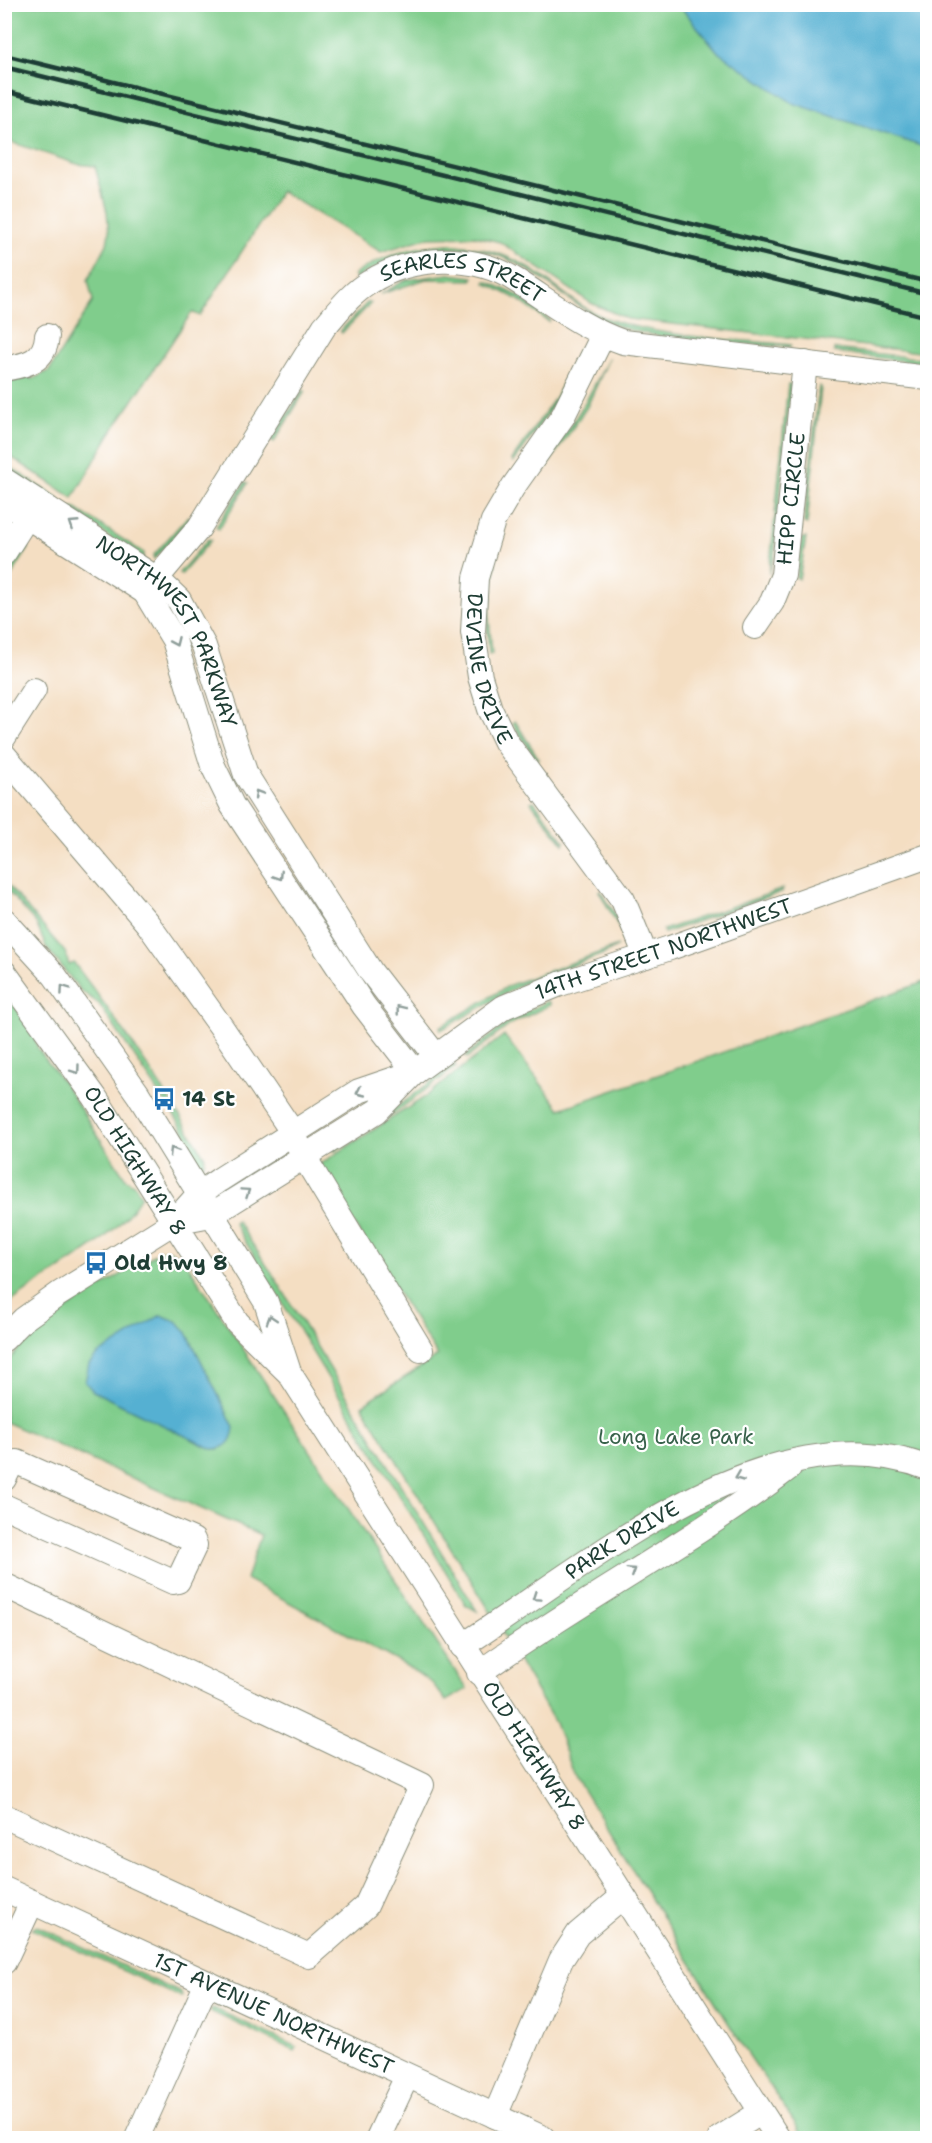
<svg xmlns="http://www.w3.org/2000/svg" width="932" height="2143" viewBox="0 0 932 2143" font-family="'Shantell Sans',sans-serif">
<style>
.green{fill:#80cd8c;stroke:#508560;stroke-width:1.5;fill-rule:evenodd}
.water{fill:#54b0d2;stroke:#3a7683;stroke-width:1.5}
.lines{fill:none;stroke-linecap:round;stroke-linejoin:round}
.minor-casing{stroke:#8a8e7b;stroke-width:26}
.minor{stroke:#fff;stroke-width:24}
.rail{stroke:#1f3d34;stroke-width:4.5}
.oneway{stroke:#8f9e9a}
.labels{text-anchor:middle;stroke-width:4.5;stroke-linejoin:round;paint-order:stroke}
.street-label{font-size:21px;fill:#1f3d34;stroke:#fff}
.poi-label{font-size:21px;font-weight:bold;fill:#1f3d34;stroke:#fff;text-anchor:start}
.park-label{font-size:21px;fill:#37614a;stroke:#fff}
</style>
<rect width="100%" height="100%" fill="#fff"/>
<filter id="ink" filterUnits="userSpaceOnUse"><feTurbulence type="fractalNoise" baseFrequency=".0167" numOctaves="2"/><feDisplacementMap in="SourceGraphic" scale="12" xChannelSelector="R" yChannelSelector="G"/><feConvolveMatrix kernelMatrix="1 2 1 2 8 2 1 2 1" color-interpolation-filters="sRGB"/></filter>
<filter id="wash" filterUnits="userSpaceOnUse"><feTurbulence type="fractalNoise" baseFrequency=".008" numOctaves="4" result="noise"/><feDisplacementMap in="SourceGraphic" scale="24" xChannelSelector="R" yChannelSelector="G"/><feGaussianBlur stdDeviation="1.35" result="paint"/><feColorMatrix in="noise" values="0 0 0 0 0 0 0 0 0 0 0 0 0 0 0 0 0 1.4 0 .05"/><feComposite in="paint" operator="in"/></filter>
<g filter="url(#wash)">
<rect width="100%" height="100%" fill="#f4dec2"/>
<path class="green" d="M 5,5 L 679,5 L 719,53 L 887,134 L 927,148 L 927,353 L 628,319 L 591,303 L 500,242 L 475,236 L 429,237 L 381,252 L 281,191 L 200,316 L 192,312 L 109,436 L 73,498 L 5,453 L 5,383 L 27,376 L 33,379 L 49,371 L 93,301 L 88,280 L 107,244 L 109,233 L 107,212 L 95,166 L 77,164 L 5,140 Z
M 448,244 C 479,247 508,253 534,271 C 558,287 579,308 606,318 C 660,338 734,339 791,345 L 790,347 C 740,343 664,342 618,326 C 582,314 557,287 525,268 C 469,235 408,246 356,278 L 354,275 C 382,255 414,246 448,244 Z
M 449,274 L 473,277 L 472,280 L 426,279 L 381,294 L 406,280 Z
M 486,281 L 519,296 L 550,320 L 549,322 L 517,299 L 485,283 Z
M 368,302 L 371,303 L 342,333 L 340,331 Z
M 579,349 L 581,353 L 560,396 L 514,462 L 512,460 L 555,398 Z
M 834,349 L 917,358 L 927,360 L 927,364 L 834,352 Z
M 609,358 L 587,407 L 543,472 L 541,470 L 582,408 Z
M 788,384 L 791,384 L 774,557 L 769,574 Z
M 819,386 L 821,387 L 807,524 L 804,523 Z
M 303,390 L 305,391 L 274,442 L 271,440 Z
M 5,464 L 58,498 L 57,501 L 5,473 Z
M 245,482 L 248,483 L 219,529 L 216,527 Z
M 73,507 L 144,553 L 142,561 L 71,509 Z
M 188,516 L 190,519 L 154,559 L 153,556 Z
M 802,538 L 806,538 L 799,579 L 796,577 Z
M 208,539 L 211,540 L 181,575 L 179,573 Z
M 19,540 L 26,541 L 29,548 L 5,586 L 5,571 Z
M 496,564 L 489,618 L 492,654 L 489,654 L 486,610 L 492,565 Z
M 515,721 L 539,759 L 536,759 L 512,723 Z
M 534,801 L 565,842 L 564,844 L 531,802 Z
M 4,881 L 65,952 L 69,965 L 74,963 C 121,1025 165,1090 205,1157 L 204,1164 L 198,1166 C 191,1156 192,1149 188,1138 C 185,1132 181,1127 178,1121 L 99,1004 L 81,991 L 46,947 L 36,923 L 5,888 Z
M 783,889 L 782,892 L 664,933 L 663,930 Z
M 599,891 L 601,891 L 614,912 L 623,935 Z
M 618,946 L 606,953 L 522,984 L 441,1030 L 440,1027 L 510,985 Z
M 927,981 L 927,2138 L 805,2138 L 744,2048 L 575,1777 L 555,1723 L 490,1611 L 362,1405 L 438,1356 L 317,1166 L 425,1097 L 504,1035 L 560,1109 Z
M 4,992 L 32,1029 L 38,1049 L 65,1085 L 126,1179 L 136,1186 L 141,1196 C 114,1245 48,1271 5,1307 Z
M 548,1001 L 550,1005 L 511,1024 L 467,1058 L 465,1056 L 513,1018 Z
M 455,1064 L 456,1067 L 400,1109 L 334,1151 L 332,1148 L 401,1104 Z
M 237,1221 L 277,1281 L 477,1611 L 466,1605 L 234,1223 Z
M 170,1250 L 184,1259 L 467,1689 L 446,1701 L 433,1684 L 410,1668 L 246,1579 L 261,1535 L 5,1422 C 5,1410 1,1376 6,1367 C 28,1324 118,1278 160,1251 ZM 161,1315 L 178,1322 L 187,1333 L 234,1427 L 219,1449 L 212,1449 L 93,1391 Z
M 37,1926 L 181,1993 L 182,1998 L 32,1929 Z
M 213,2008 L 297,2047 L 295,2051 L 210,2011 Z"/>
<path class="water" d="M 679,5 L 927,5 L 927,148 L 793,103 L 719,53 Z
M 161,1315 L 178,1322 L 187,1333 L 234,1427 C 233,1441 226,1449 212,1449 L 93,1391 L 85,1382 L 89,1364 L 97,1355 Z"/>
</g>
<g filter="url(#ink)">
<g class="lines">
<g class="minor-casing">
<g id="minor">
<path id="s1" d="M 603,335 L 563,416 L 513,487 L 493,521 L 476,578 L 473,632 L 480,677 L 490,709 L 506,742 L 623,900 L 646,956"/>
<path d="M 4,369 C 26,365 45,362 47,336"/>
<path id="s2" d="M 4,480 L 157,579 L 179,600 L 204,646 L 246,775 L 371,972 L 436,1056"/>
<path d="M 4,502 L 145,592 L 174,640 L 213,766 L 232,805 L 364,1006 L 415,1072"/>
<path d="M 4,553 L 27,517 L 25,502"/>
<path id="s3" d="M 145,592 L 199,528 L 324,327 C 338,311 351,293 370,282 C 412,255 474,253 517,281 C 553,304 583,328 623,342 L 928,378"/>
<path id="s4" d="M 755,627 L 772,602 L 783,575 L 805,363"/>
<path d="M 4,737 L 34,690"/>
<path d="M 4,755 L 148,924 L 222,1028 L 293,1133 L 303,1155 L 421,1350"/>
<path d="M 4,920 L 55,976 L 138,1094 L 266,1302 L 288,1369"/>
<path id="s5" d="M 4,972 L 95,1097 L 237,1322 L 290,1374 L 778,2138"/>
<path id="s6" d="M 174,1222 L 211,1215 L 377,1111 L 415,1072 L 504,1007 L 560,984 L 670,948 L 928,856"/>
<path d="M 4,1339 L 24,1319 L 59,1294 L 174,1222 L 199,1194 L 219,1180 L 359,1091 L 409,1074"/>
<path d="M 4,1479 L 11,1465 L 17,1462 L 193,1540 L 195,1545 L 178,1581 L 173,1582 L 4,1506"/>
<path d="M 4,1585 L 422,1785 L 366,1906 L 309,1956 L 4,1816"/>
<path id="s7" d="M 462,1646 C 588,1566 769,1406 928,1468"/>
<path d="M 479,1673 C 579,1601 691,1543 789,1468"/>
<path id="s8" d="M 4,1889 L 543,2138"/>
<path d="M 4,1962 L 32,1902"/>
<path d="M 495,2116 L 561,1960 L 578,1934 L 622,1897"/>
<path d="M 137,2138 L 207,1983"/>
<path d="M 378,2138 L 407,2076"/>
<path d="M 720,2138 L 760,2113"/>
</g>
</g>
<use href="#minor" class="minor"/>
<path class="rail" d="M 4,55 L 928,282
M 4,67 L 928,294
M 4,91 L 928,317"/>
</g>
<defs><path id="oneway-chevron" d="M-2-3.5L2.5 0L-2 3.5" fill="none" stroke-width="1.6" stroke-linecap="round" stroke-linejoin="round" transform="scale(1.5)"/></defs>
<g class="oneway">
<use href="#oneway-chevron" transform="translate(73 524) rotate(-147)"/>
<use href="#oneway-chevron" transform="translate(175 642) rotate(66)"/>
<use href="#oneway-chevron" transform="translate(258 794) rotate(-121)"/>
<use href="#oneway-chevron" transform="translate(279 876) rotate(57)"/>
<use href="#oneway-chevron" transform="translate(64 989) rotate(-125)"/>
<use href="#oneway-chevron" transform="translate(400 1009) rotate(-128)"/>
<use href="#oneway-chevron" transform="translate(76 1070) rotate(54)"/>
<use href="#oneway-chevron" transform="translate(360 1092) rotate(155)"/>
<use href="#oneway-chevron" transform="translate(173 1151) rotate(-121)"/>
<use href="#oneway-chevron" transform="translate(246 1192) rotate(-34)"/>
<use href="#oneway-chevron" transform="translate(271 1319) rotate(-108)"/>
<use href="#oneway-chevron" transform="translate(739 1477) rotate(158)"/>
<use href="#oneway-chevron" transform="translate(632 1571) rotate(-32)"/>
<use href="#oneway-chevron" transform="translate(536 1597) rotate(146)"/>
</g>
</g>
<defs>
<g id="bus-bare" transform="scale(1.8)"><path d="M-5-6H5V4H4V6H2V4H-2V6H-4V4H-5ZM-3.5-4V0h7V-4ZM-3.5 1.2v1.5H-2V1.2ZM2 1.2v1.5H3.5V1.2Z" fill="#1f6fb2" stroke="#fff" stroke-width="2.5" paint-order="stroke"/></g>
</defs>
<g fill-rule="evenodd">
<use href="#bus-bare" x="164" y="1099"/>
<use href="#bus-bare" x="96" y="1263"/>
</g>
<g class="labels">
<g class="street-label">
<text dy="7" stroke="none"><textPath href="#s3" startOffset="484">SEARLES STREET</textPath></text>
<text dy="7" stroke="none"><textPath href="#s4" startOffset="136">HIPP CIRCLE</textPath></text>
<text dy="7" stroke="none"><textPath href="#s2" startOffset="231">NORTHWEST PARKWAY</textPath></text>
<text dy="7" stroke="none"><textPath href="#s1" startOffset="369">DEVINE DRIVE</textPath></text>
<text dy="7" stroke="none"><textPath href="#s6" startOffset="568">14TH STREET NORTHWEST</textPath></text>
<text dy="7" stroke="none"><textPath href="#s5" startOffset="230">OLD HIGHWAY 8</textPath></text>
<text dy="7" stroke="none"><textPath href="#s7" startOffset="192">PARK DRIVE</textPath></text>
<text dy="7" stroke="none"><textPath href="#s5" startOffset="948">OLD HIGHWAY 8</textPath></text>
<text dy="7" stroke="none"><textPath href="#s8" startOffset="297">1ST AVENUE NORTHWEST</textPath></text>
</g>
<g class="poi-label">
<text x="182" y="1106">14 St</text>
<text x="114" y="1270">Old Hwy 8</text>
</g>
<g class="park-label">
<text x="676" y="1444">Long Lake Park</text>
</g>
</g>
<rect width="932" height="2143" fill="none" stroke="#fff" stroke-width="24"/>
</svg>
